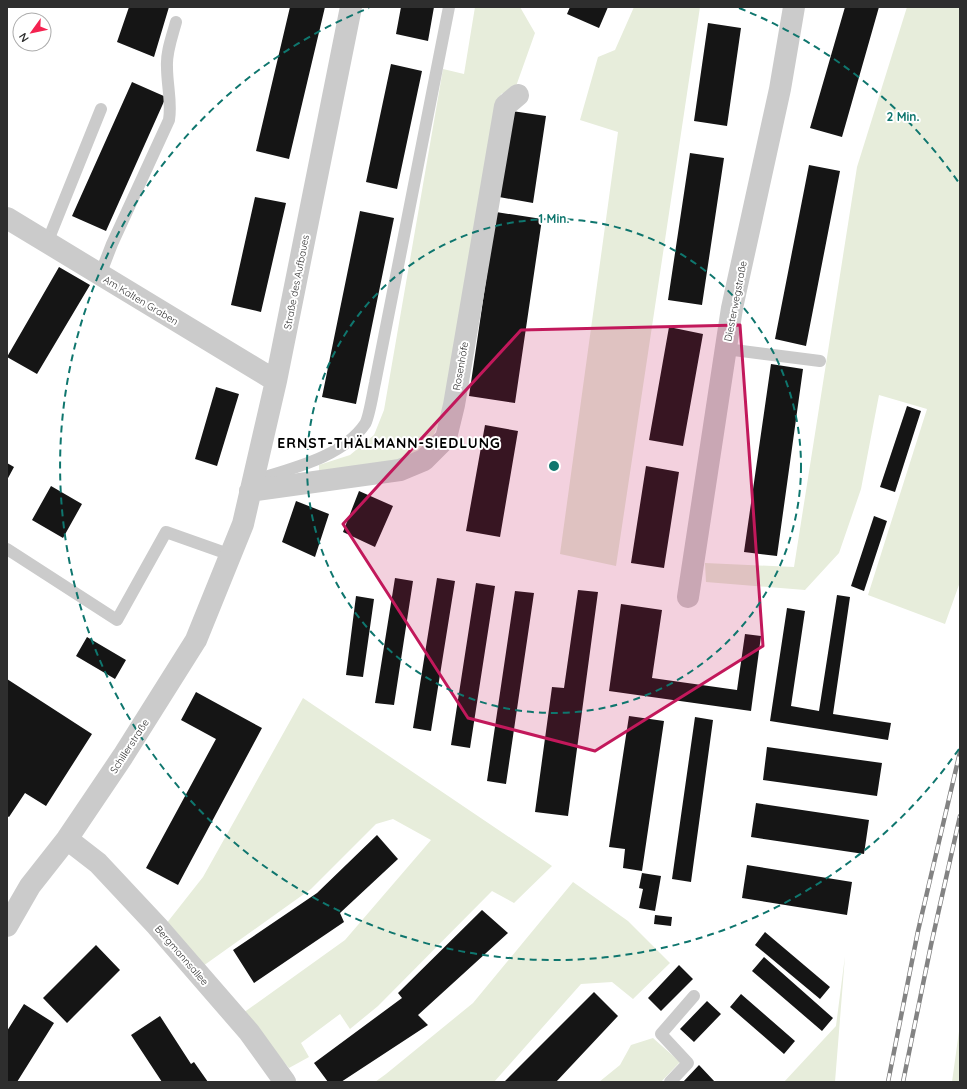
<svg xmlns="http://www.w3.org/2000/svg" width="967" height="1089" viewBox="0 0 967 1089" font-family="Quicksand,sans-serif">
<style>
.green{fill:#e7eddb}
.building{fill:#151515}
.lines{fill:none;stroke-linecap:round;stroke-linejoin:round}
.service{stroke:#cbcbcb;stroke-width:12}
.minor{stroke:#cbcbcb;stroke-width:22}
.rail-casing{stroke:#838383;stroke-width:4.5}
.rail{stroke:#fff;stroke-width:3;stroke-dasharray:9;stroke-linecap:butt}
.marked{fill:#c2185b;fill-opacity:0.2;stroke:#c2185b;stroke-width:3;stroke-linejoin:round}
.ring{fill:none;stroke:#0f766e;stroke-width:2;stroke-dasharray:7 5}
.labels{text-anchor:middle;stroke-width:4;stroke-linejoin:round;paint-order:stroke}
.street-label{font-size:10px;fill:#2e2e2e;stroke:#fff}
.district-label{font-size:14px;font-weight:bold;letter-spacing:1px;fill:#000;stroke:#fff}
.centre{fill:#0f766e;stroke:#fff;stroke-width:2}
.ring-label{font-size:12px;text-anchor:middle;font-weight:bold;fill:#0f766e;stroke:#fff;stroke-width:4;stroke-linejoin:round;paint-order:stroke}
</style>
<rect width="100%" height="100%" fill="#fff"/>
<path class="green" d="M 475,7 L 520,7 L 535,33 L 515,89 L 501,94 L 443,413 C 439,420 435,435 430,441 C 404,469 354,470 319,474 L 319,465 L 350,455 L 374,435 L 384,410 L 443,69 L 464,74 Z
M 634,7 L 700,7 L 616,566 L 560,554 L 618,132 L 580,120 L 598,57 L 615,50 Z
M 907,7 L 960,7 L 960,582 L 945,624 L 868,595 L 927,409 L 879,395 L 861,489 L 839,553 L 805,590 L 706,582 L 705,563 L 794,567 L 857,167 Z
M 303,698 L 552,866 L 514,903 L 492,891 L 378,1006 L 350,1029 L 340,1014 L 301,1043 L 309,1057 L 289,1068 L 243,1013 L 345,940 L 431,840 L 393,819 L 376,824 L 311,889 L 203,966 L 166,924 L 203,877 Z
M 573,882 L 628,921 L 670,963 L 633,999 L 612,982 L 581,984 L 494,1082 L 375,1082 L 386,1074 L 473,1003 Z
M 845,956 L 835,1082 L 784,1082 L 836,1026 Z
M 960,1024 L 960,1082 L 952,1082 Z
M 653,1038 L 680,1062 L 661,1082 L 599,1082 L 620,1065 L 631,1045 Z"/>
<path class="building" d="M 129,7 L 169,7 L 154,57 L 117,42 Z
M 290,7 L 325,7 L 289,159 L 256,151 Z
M 401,7 L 434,7 L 428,41 L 396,34 Z
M 570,7 L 608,7 L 599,28 L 567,14 Z
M 845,7 L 879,7 L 842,137 L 810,128 Z
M 708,23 L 741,28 L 727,126 L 694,121 Z
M 391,64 L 422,71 L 397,189 L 366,182 Z
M 132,82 L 166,97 L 106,231 L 72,216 Z
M 512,111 L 546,116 L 533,203 L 499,197 Z
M 690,153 L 724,158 L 702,305 L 668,300 Z
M 809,165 L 840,171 L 806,346 L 775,339 Z
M 255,197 L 286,203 L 261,312 L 231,305 Z
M 360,211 L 394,218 L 356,404 L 322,397 Z
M 496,212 L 542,219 L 515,403 L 469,396 Z
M 59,267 L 90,285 L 37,374 L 7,357 Z
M 669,327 L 703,334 L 683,446 L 649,440 Z
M 771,364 L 803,369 L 777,556 L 744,552 Z
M 216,387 L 239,394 L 217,466 L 195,459 Z
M 907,406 L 921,411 L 895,492 L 880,487 Z
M 485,425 L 518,431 L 500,537 L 466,531 Z
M 7,463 L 14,467 L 7,480 Z
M 646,466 L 679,472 L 664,568 L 631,563 Z
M 51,486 L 82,504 L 63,538 L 32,520 Z
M 359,491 L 393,506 L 375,547 L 343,532 Z
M 296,501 L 329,514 L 315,557 L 282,542 Z
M 874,516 L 887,521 L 864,591 L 851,586 Z
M 395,578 L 413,581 L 394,705 L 375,703 Z
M 437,578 L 455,581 L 431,731 L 413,728 Z
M 476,583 L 495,586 L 470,748 L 451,745 Z
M 578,590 L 598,592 L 568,816 L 535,812 L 552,687 L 564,688 Z
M 515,591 L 534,593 L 506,784 L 487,781 Z
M 837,595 L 850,597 L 833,714 L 891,723 L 888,740 L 770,721 L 787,608 L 805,611 L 791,706 L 819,711 Z
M 356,596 L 374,599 L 363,677 L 346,675 Z
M 621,604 L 662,610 L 652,678 L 737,690 L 745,634 L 761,636 L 751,711 L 609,691 Z
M 87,637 L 126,660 L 115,679 L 76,656 Z
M 7,679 L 92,734 L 46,806 L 25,793 L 9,817 L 7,816 Z
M 196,692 L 262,728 L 178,885 L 146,868 L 216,739 L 181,720 Z
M 629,716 L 664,721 L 642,871 L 623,868 L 625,849 L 609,847 Z
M 695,717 L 713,720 L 691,882 L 672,879 Z
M 767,747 L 882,763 L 877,796 L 763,780 Z
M 756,803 L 869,820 L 864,854 L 751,837 Z
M 377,835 L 398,859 L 340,913 L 344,922 L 254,983 L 233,950 L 317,893 Z
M 747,865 L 852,882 L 847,915 L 742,898 Z
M 642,873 L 661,876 L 655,911 L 639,908 L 643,889 L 639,888 Z
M 482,910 L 508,933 L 418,1015 L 428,1025 L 341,1082 L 328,1082 L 314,1063 L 402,998 L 398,993 Z
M 655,915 L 672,917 L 671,926 L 654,924 Z
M 765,932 L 830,987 L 820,999 L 755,945 Z
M 96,945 L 120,970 L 67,1023 L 43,998 Z
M 764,957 L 833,1018 L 822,1031 L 752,971 Z
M 679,965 L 693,979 L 661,1011 L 648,998 Z
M 594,992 L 618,1016 L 556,1082 L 504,1082 Z
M 741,994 L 795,1041 L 784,1054 L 730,1007 Z
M 707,1001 L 721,1014 L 694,1042 L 680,1029 Z
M 24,1004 L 54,1023 L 17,1082 L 7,1082 L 7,1031 Z
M 160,1016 L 191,1064 L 194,1062 L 208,1082 L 167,1082 L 166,1081 L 162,1082 L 131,1035 Z
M 699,1065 L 715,1082 L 683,1082 Z"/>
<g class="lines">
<path class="service" d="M 47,243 L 101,109
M 100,275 L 112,244 L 169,120 C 172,102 167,86 167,67 C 166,52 172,37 176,22
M 726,349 L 820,361
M 252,481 C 289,469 342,458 365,424 C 369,418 373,392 375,383 L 449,7
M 7,549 L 117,620 L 166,532 L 231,555
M 670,1082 L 688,1063 L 661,1034 L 694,996"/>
<path class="minor" d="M 7,218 L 276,381
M 250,491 L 400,470 L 424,460 L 446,438 L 454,405 L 505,106 L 518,95
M 688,597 L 732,308 L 780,89 L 794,7
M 67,839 L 98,863 L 157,926 L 249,1032 L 285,1082
M 7,926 L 30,886 L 67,839 L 123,756 L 196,640 L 243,524 L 276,381 L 351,7"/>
<g class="rail-casing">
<path id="rail" d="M 888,1082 L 918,931 L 960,752
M 903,1082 L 931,945 L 960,816"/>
</g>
<use href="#rail" class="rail"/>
</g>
<path class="marked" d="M 740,325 L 763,646 L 595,751 L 468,718 L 343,524 L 521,330 Z"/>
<g class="ring">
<circle cx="554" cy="466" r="247"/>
<path d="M959 749A494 494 0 1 1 369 8M739 8A494 494 0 0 1 959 183"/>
</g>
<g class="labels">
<g class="street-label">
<text transform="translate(296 282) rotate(-79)" y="4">Straße des Aufbaues</text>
<text transform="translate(141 300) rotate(31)" y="4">Am Kalten Graben</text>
<text transform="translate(735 301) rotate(-79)" y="4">Diesterwegstraße</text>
<text transform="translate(460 366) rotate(-80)" y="4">Rosenhöfe</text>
<text transform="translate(129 746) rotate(-57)" y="4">Schillerstraße</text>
<text transform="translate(182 955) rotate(49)" y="4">Bergmannsallee</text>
</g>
<g class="district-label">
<text x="389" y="448">ERNST-THÄLMANN-SIEDLUNG</text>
</g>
</g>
<circle cx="554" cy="466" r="6" class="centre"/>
<g class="ring-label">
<text x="903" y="121">2 Min.</text>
<text x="554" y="223">1 Min.</text>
</g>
<rect width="967" height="1089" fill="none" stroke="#2e2e2e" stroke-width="16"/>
<g transform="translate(32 32) rotate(237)"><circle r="19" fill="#ffffff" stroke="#ababab"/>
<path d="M0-3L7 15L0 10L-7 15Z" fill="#f42250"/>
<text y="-6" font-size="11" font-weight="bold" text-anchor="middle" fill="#2e2e2e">N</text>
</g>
</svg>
